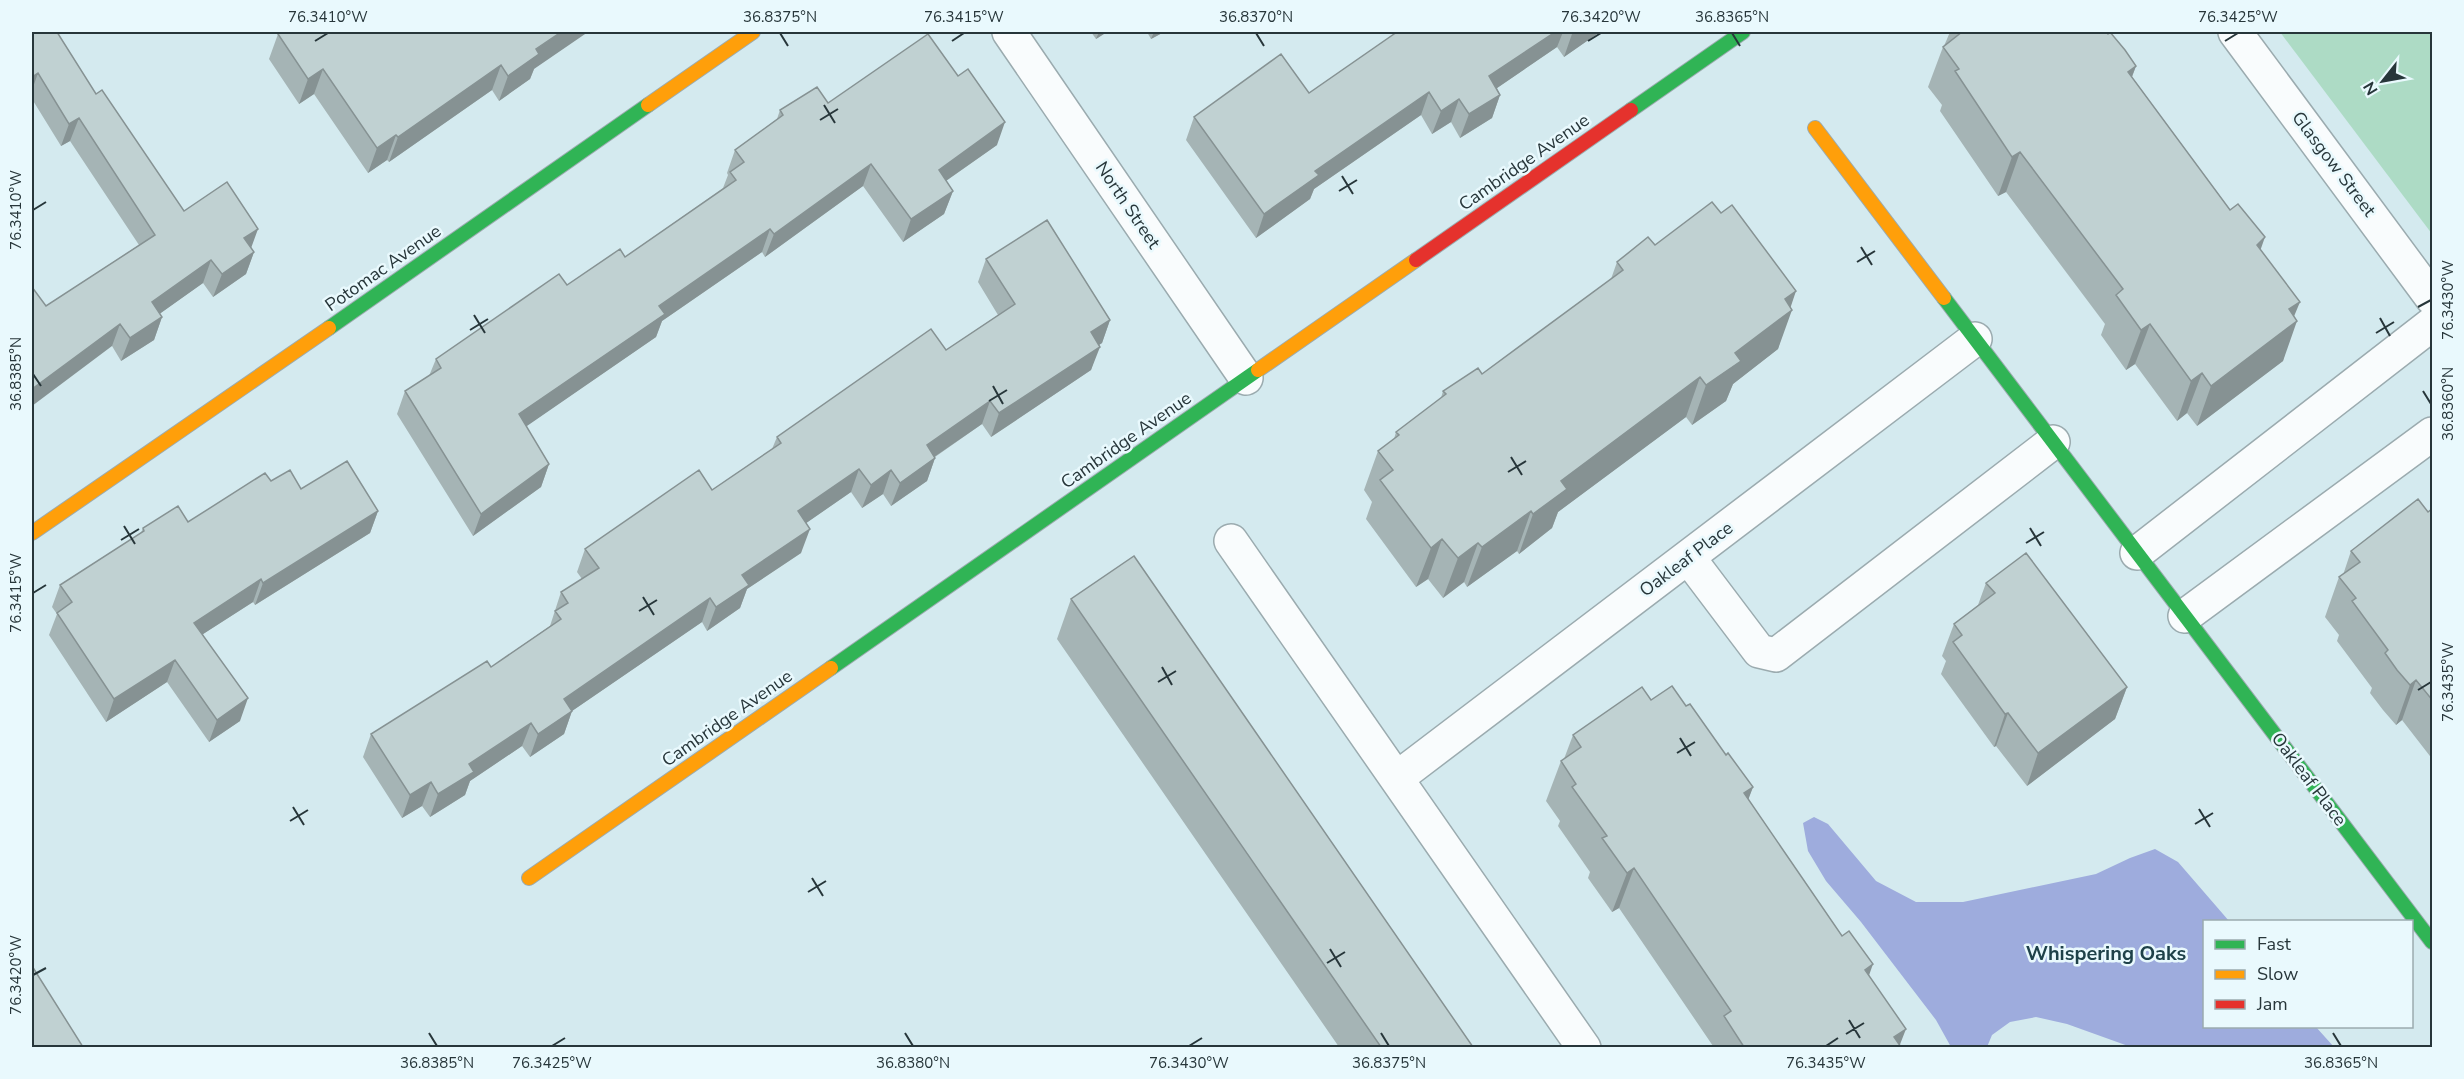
<svg xmlns="http://www.w3.org/2000/svg" width="2464" height="1079" viewBox="0 0 2464 1079" font-family="'Nunito Sans',sans-serif">
<style>
.green{fill:#addbc5}
.water{fill:#9eacdd}
.lines{fill:none;stroke-linecap:round;stroke-linejoin:round}
.street-casing{stroke:#9babaf;stroke-width:36}
.fast-casing{stroke:#9babaf;stroke-width:16}
.slow-casing{stroke:#9babaf;stroke-width:16}
.jam-casing{stroke:#9babaf;stroke-width:16}
.street{stroke:#f9fcfd;stroke-width:33}
.fast{stroke:#30b455;stroke-width:14}
.slow{stroke:#ff9f0a;stroke-width:14}
.jam{stroke:#e5322d;stroke-width:14}
.wall{fill:#a5b4b5}
.shaded-wall{fill:#869293}
.building{fill:#c0d1d2;stroke:#869293;stroke-width:1.5}
.ticks{fill:none;stroke:#27363a;stroke-width:2}
.labels{text-anchor:middle;stroke-width:5;stroke-linejoin:round;paint-order:stroke}
.street-label{font-size:18px;fill:#27363a;stroke:#e9f9fd}
.neighbourhood-label{font-size:20px;font-weight:bold;fill:#1e4149;stroke:#e9f9fd}
.neatline{fill:none;stroke:#27363a;stroke-width:2}
.ticks-label{font-size:15px;text-anchor:middle;fill:#27363a}
</style>
<rect width="100%" height="100%" fill="#d4eaef"/>
<path class="green" d="M 2280,32 L 2432,32 L 2432,234 Z"/>
<path class="water" d="M 1814,817 L 1828,824 L 1876,881 L 1916,902 L 1963,902 L 2096,874 L 2130,858 L 2155,849 L 2178,862 L 2229,921 L 2204,922 L 2204,1026 L 2316,1027 L 2334,1047 L 2131,1047 L 2067,1024 L 2036,1017 L 2010,1022 L 1992,1035 L 1987,1047 L 1951,1047 L 1936,1020 L 1861,922 L 1826,881 L 1808,851 L 1803,823 Z"/>
<g class="lines">
<g class="street-casing">
<path id="street" d="M 1009,32 L 1246,378
M 2235,32 L 2432,298
M 1231,541 L 1584,1048
M 2137,553 L 2432,324
M 1688,557 L 1759,651 L 1776,655 L 2053,442
M 2185,616 L 2432,434
M 1397,778 L 1975,339"/>
</g>
<g class="fast-casing">
<path id="fast" d="M 1631,110 L 1743,32
M 1944,298 L 2432,942
M 329,328 L 648,105
M 831,668 L 1258,370"/>
</g>
<g class="slow-casing">
<path id="slow" d="M 648,105 L 753,32
M 1815,128 L 1944,298
M 1258,370 L 1416,260
M 32,533 L 329,328
M 529,878 L 831,668"/>
</g>
<g class="jam-casing">
<path id="jam" d="M 1416,260 L 1631,110"/>
</g>
<use href="#street" class="street"/>
<use href="#fast" class="fast"/>
<use href="#slow" class="slow"/>
<use href="#jam" class="jam"/>
</g>
<path class="wall" d="M 32,32 L 58,34 L 96,94 L 184,211 L 251,248 L 254,252 L 246,274 L 213,297 L 203,283 L 159,314 L 162,317 L 154,340 L 121,361 L 112,346 L 46,306 L 139,245 L 70,141 L 61,146 L 32,99 Z
M 1091,32 L 1107,32 L 1096,39 Z
M 1147,32 L 1164,32 L 1151,39 Z
M 1397,32 L 1598,32 L 1597,34 L 1564,57 L 1557,47 L 1497,88 L 1500,95 L 1492,118 L 1460,138 L 1451,122 L 1432,134 L 1421,115 L 1314,189 L 1310,199 L 1256,238 L 1186,140 L 1194,117 L 1309,93 Z
M 1950,32 L 2106,32 L 2136,66 L 2132,77 L 2260,250 L 2294,317 L 2283,361 L 2197,426 L 2187,413 L 2177,421 L 2135,364 L 2126,370 L 2101,335 L 2105,324 L 2006,192 L 1998,196 L 1940,111 L 1942,105 L 1928,87 L 1943,47 L 1944,46 Z
M 278,34 L 534,69 L 530,79 L 499,101 L 492,90 L 389,162 L 387,160 L 368,173 L 314,94 L 299,104 L 269,59 Z
M 828,103 L 997,145 L 946,181 L 953,191 L 944,214 L 903,242 L 863,186 L 765,257 L 762,252 L 662,321 L 656,337 L 526,426 L 549,464 L 541,487 L 473,536 L 397,414 L 405,391 L 429,376 L 436,359 L 625,257 L 723,188 L 728,175 L 727,173 L 735,150 L 777,119 L 780,110 Z
M 1655,245 L 1790,307 L 1778,349 L 1733,384 L 1726,401 L 1692,425 L 1686,417 L 1558,512 L 1552,528 L 1519,554 L 1517,551 L 1467,587 L 1464,582 L 1443,598 L 1428,579 L 1416,587 L 1366,519 L 1372,502 L 1364,490 L 1378,451 L 1394,439 L 1396,432 L 1441,398 L 1443,391 L 1482,374 L 1611,279 L 1617,262 Z
M 986,259 L 1110,320 L 1102,343 L 1099,345 L 1091,370 L 991,437 L 982,424 L 935,457 L 935,458 L 927,481 L 891,506 L 883,494 L 862,508 L 851,492 L 806,523 L 801,553 L 747,589 L 740,608 L 707,631 L 702,622 L 572,711 L 564,734 L 530,757 L 522,746 L 470,781 L 465,795 L 430,817 L 422,806 L 402,818 L 363,757 L 371,734 L 491,667 L 550,626 L 561,592 L 582,579 L 577,572 L 585,549 L 712,490 L 772,449 L 777,437 L 946,350 L 998,315 L 978,282 Z
M 271,481 L 378,511 L 370,533 L 255,605 L 253,602 L 203,634 L 240,721 L 209,742 L 167,682 L 106,722 L 49,635 L 57,614 L 52,607 L 60,585 L 141,533 L 143,528 L 188,522 Z
M 2433,508 L 2433,760 L 2402,720 L 2396,725 L 2383,710 L 2370,693 L 2372,688 L 2337,641 L 2339,635 L 2325,617 L 2339,577 L 2343,575 L 2351,551 L 2428,512 Z
M 1986,583 L 2127,687 L 2115,719 L 2027,786 L 1996,746 L 1994,747 L 1941,674 L 1946,661 L 1942,656 L 1954,624 L 1978,605 Z
M 1071,599 L 1473,1047 L 1339,1047 L 1057,639 Z
M 1651,700 L 1686,706 L 1753,787 L 1748,799 L 1869,975 L 1901,1047 L 1712,1047 L 1713,1046 L 1619,908 L 1612,912 L 1588,878 L 1590,872 L 1558,826 L 1560,821 L 1546,801 L 1561,761 L 1564,759 L 1573,735 Z"/>
<path class="shaded-wall" d="M 561,32 L 588,32 L 534,69 L 530,79 L 499,101 L 508,76 L 536,49 Z
M 1099,32 L 1107,32 L 1096,39 Z
M 1154,32 L 1164,32 L 1151,39 Z
M 1555,32 L 1563,32 L 1557,47 L 1481,99 L 1489,76 Z
M 1576,32 L 1598,32 L 1597,34 L 1564,57 L 1572,34 Z
M 501,65 L 492,90 L 389,162 L 398,137 Z
M 2136,66 L 2121,105 L 2128,72 Z
M 323,69 L 314,94 L 299,104 L 308,79 Z
M 38,73 L 32,90 L 32,77 Z
M 1429,92 L 1421,115 L 1314,189 L 1310,199 L 1256,238 L 1264,214 L 1315,171 Z
M 1500,95 L 1492,118 L 1460,138 L 1469,114 Z
M 1459,99 L 1451,122 L 1432,134 L 1441,111 Z
M 79,118 L 70,141 L 61,146 L 69,124 Z
M 1005,122 L 997,145 L 930,192 L 939,170 Z
M 396,135 L 387,160 L 368,173 L 377,148 Z
M 2020,152 L 2006,192 L 1998,196 L 2012,157 Z
M 871,164 L 863,186 L 765,257 L 774,234 Z
M 953,191 L 944,214 L 903,242 L 911,219 Z
M 258,229 L 250,251 L 244,238 Z
M 770,229 L 762,252 L 662,321 L 656,337 L 511,437 L 519,414 L 659,306 Z
M 2265,237 L 2251,277 L 2257,245 Z
M 254,252 L 246,274 L 213,297 L 222,274 Z
M 211,260 L 203,283 L 144,325 L 152,302 Z
M 1796,291 L 1789,312 L 1792,310 L 1778,349 L 1733,384 L 1726,401 L 1692,425 L 1706,385 L 1785,299 Z
M 2300,302 L 2290,326 L 2297,321 L 2283,361 L 2197,426 L 2211,386 L 2289,309 Z
M 162,317 L 154,340 L 121,361 L 130,338 Z
M 1110,320 L 1102,343 L 1083,355 L 1091,332 Z
M 120,324 L 112,346 L 32,406 L 32,389 Z
M 2150,324 L 2135,364 L 2126,370 L 2141,330 Z
M 1100,347 L 1091,370 L 991,437 L 999,413 Z
M 2202,373 L 2187,413 L 2177,421 L 2191,381 Z
M 1700,377 L 1686,417 L 1558,512 L 1552,528 L 1519,554 L 1533,514 L 1561,481 Z
M 990,401 L 982,424 L 918,468 L 927,445 Z
M 935,458 L 927,481 L 891,506 L 900,483 Z
M 549,464 L 541,487 L 473,536 L 481,514 Z
M 859,469 L 851,492 L 789,535 L 798,511 Z
M 891,470 L 883,494 L 862,508 L 871,485 Z
M 378,511 L 370,533 L 255,605 L 263,583 Z
M 1531,511 L 1517,551 L 1467,587 L 1482,547 Z
M 810,529 L 801,553 L 747,589 L 740,608 L 707,631 L 716,607 L 742,575 Z
M 1442,539 L 1428,579 L 1416,587 L 1431,548 Z
M 1478,543 L 1464,582 L 1443,598 L 1458,558 Z
M 261,579 L 253,602 L 186,645 L 194,623 Z
M 710,598 L 702,622 L 572,711 L 564,734 L 530,757 L 538,734 L 564,699 Z
M 175,660 L 167,682 L 106,722 L 114,699 Z
M 2416,680 L 2402,720 L 2396,725 L 2410,685 Z
M 2127,687 L 2115,719 L 2027,786 L 2038,753 Z
M 248,698 L 240,721 L 209,742 L 217,720 Z
M 2008,713 L 1996,746 L 1994,747 L 2005,714 Z
M 531,723 L 522,746 L 470,781 L 465,795 L 430,817 L 438,794 L 469,764 Z
M 431,782 L 422,806 L 402,818 L 410,795 Z
M 1753,787 L 1738,827 L 1744,793 Z
M 1634,868 L 1619,908 L 1612,912 L 1627,873 Z
M 1873,964 L 1859,1004 L 1865,970 Z
M 1906,1029 L 1899,1047 L 1894,1037 Z"/>
<path class="building" d="M 32,32 L 57,32 L 96,94 L 102,90 L 184,211 L 227,182 L 258,229 L 244,238 L 254,252 L 222,274 L 211,260 L 152,302 L 162,317 L 130,338 L 120,324 L 32,389 L 32,287 L 46,306 L 155,235 L 79,118 L 69,124 L 38,73 L 32,77 Z
M 282,32 L 561,32 L 536,49 L 539,54 L 508,76 L 501,65 L 398,137 L 396,135 L 377,148 L 323,69 L 308,79 L 278,34 Z
M 1397,32 L 1555,32 L 1489,76 L 1500,95 L 1469,114 L 1459,99 L 1441,111 L 1429,92 L 1315,171 L 1319,175 L 1264,214 L 1194,117 L 1281,54 L 1309,93 Z
M 1962,32 L 2106,32 L 2108,34 L 2110,32 L 2125,50 L 2136,66 L 2128,72 L 2230,210 L 2238,204 L 2265,237 L 2257,245 L 2300,302 L 2289,309 L 2297,321 L 2211,386 L 2202,373 L 2191,381 L 2150,324 L 2141,330 L 2116,295 L 2123,289 L 2020,152 L 2012,157 L 1955,71 L 1959,69 L 1943,47 Z
M 928,34 L 958,76 L 968,69 L 1005,122 L 939,170 L 953,191 L 911,219 L 871,164 L 774,234 L 770,229 L 659,306 L 665,314 L 519,414 L 549,464 L 481,514 L 405,391 L 441,368 L 436,359 L 559,274 L 567,285 L 620,249 L 625,257 L 736,180 L 730,172 L 744,162 L 735,150 L 783,115 L 780,110 L 817,87 L 828,103 Z
M 1712,202 L 1721,213 L 1732,205 L 1796,291 L 1785,299 L 1792,310 L 1735,353 L 1741,361 L 1706,385 L 1700,377 L 1561,481 L 1567,489 L 1533,514 L 1531,511 L 1482,547 L 1478,543 L 1458,558 L 1442,539 L 1431,548 L 1380,480 L 1393,470 L 1378,451 L 1399,435 L 1396,432 L 1446,394 L 1443,391 L 1478,368 L 1482,374 L 1623,270 L 1617,262 L 1648,237 L 1655,245 Z
M 1047,220 L 1110,320 L 1091,332 L 1100,347 L 999,413 L 990,401 L 927,445 L 935,458 L 900,483 L 891,470 L 871,485 L 859,469 L 798,511 L 810,529 L 742,575 L 749,585 L 716,607 L 710,598 L 564,699 L 572,711 L 538,734 L 531,723 L 469,764 L 474,772 L 438,794 L 431,782 L 410,795 L 371,734 L 487,661 L 491,667 L 561,619 L 555,611 L 568,603 L 561,592 L 599,568 L 585,549 L 699,470 L 712,490 L 781,443 L 777,437 L 931,329 L 946,350 L 1015,304 L 986,259 Z
M 347,461 L 378,511 L 263,583 L 261,579 L 194,623 L 248,698 L 217,720 L 175,660 L 114,699 L 57,613 L 72,602 L 60,585 L 144,531 L 143,528 L 178,506 L 188,522 L 265,473 L 271,481 L 290,470 L 301,489 Z
M 2418,499 L 2428,512 L 2433,508 L 2433,701 L 2416,680 L 2410,685 L 2397,670 L 2385,653 L 2388,650 L 2352,601 L 2356,598 L 2339,577 L 2360,562 L 2351,551 Z
M 2026,553 L 2127,687 L 2038,753 L 2008,713 L 2005,714 L 1953,642 L 1962,635 L 1954,624 L 1995,593 L 1986,583 Z
M 1134,556 L 1473,1047 L 1381,1047 L 1071,599 Z
M 1672,686 L 1686,706 L 1690,704 L 1726,755 L 1728,753 L 1753,787 L 1744,793 L 1842,936 L 1849,931 L 1873,964 L 1865,970 L 1906,1029 L 1894,1037 L 1901,1047 L 1744,1047 L 1724,1016 L 1731,1011 L 1634,868 L 1627,873 L 1602,838 L 1607,836 L 1572,787 L 1576,784 L 1561,761 L 1581,747 L 1573,735 L 1642,687 L 1651,700 Z
M 32,966 L 83,1047 L 32,1047 Z"/>
<path class="ticks" d="M 780,33 L 788,46M 1256,33 L 1264,46M 1732,33 L 1740,46M 315,41 L 328,33M 952,41 L 964,33M 1588,41 L 1601,33M 2225,41 L 2238,33M 824,105 L 835,123M 820,120 L 838,109M 1342,176 L 1353,194M 1339,191 L 1357,180M 33,210 L 46,202M 1861,247 L 1872,265M 1857,262 L 1875,251M 2418,307 L 2431,300M 474,315 L 485,333M 2380,318 L 2390,336M 470,330 L 488,319M 2376,333 L 2394,322M 33,374 L 41,386M 993,386 L 1003,404M 2423,391 L 2431,404M 989,401 L 1007,390M 1511,457 L 1522,475M 1508,472 L 1526,461M 124,526 L 135,544M 2030,528 L 2041,546M 121,540 L 139,529M 2026,543 L 2044,532M 33,593 L 46,585M 643,597 L 654,615M 639,611 L 657,600M 1162,667 L 1172,685M 1158,682 L 1176,671M 2418,690 L 2431,682M 1680,738 L 1691,756M 1677,753 L 1695,742M 293,807 L 304,825M 2199,809 L 2210,827M 290,821 L 308,810M 2195,824 L 2213,813M 812,878 L 823,896M 808,892 L 826,881M 1330,949 L 1341,967M 1327,963 L 1345,952M 33,975 L 46,968M 1849,1020 L 1860,1038M 429,1033 L 437,1046M 905,1033 L 913,1046M 1381,1033 L 1389,1046M 2333,1033 L 2341,1046M 1846,1034 L 1864,1023M 552,1046 L 565,1038M 1189,1046 L 1202,1038M 1826,1046 L 1838,1038"/>
<g class="labels">
<g class="street-label">
<text transform="translate(1524 162) rotate(-35)" y="6">Cambridge Avenue</text>
<text transform="translate(2334 164) rotate(53)" y="6">Glasgow Street</text>
<text transform="translate(1128 205) rotate(56)" y="6">North Street</text>
<text transform="translate(383 268) rotate(-35)" y="6">Potomac Avenue</text>
<text transform="translate(1126 440) rotate(-35)" y="6">Cambridge Avenue</text>
<text transform="translate(1686 559) rotate(-37)" y="6">Oakleaf Place</text>
<text transform="translate(727 718) rotate(-35)" y="6">Cambridge Avenue</text>
<text transform="translate(2309 779) rotate(53)" y="6">Oakleaf Place</text>
</g>
<g class="neighbourhood-label">
<text x="2106" y="960">Whispering Oaks</text>
</g>
</g>
<rect width="2464" height="1079" fill="none" stroke="#e9f9fd" stroke-width="66"/>
<rect x="2203" y="920" width="210" height="108" fill="#e9f9fd" stroke="#9babaf" stroke-width="1.5"/>
<rect x="2215" y="940" width="30" height="9" fill="#30b455" stroke="#9babaf" stroke-width="1.5"/>
<text x="2257" y="950" font-size="18" fill="#27363a">Fast</text>
<rect x="2215" y="970" width="30" height="9" fill="#ff9f0a" stroke="#9babaf" stroke-width="1.5"/>
<text x="2257" y="980" font-size="18" fill="#27363a">Slow</text>
<rect x="2215" y="1000" width="30" height="9" fill="#e5322d" stroke="#9babaf" stroke-width="1.5"/>
<text x="2257" y="1010" font-size="18" fill="#27363a">Jam</text>
<g transform="translate(2383 81) rotate(239)" stroke="#e9f9fd" stroke-width="4.5" paint-order="stroke">
<path d="M0-4.5L10 22L0 15L-10 22Z" fill="#27363a"/>
<text y="-9" font-size="16" font-weight="bold" text-anchor="middle" fill="#27363a">N</text>
</g>
<rect x="33" y="33" width="2398" height="1013" class="neatline"/>
<g class="ticks-label">
<text x="328" y="22">76.3410°W</text>
<text x="780" y="22">36.8375°N</text>
<text x="964" y="22">76.3415°W</text>
<text x="1256" y="22">36.8370°N</text>
<text x="1601" y="22">76.3420°W</text>
<text x="1732" y="22">36.8365°N</text>
<text x="2238" y="22">76.3425°W</text>
<text transform="translate(16 210) rotate(-90)" y="5">76.3410°W</text>
<text transform="translate(2448 300) rotate(-90)" y="5">76.3430°W</text>
<text transform="translate(16 374) rotate(-90)" y="5">36.8385°N</text>
<text transform="translate(2448 404) rotate(-90)" y="5">36.8360°N</text>
<text transform="translate(16 593) rotate(-90)" y="5">76.3415°W</text>
<text transform="translate(2448 682) rotate(-90)" y="5">76.3435°W</text>
<text transform="translate(16 975) rotate(-90)" y="5">76.3420°W</text>
<text x="437" y="1068">36.8385°N</text>
<text x="552" y="1068">76.3425°W</text>
<text x="913" y="1068">36.8380°N</text>
<text x="1189" y="1068">76.3430°W</text>
<text x="1389" y="1068">36.8375°N</text>
<text x="1826" y="1068">76.3435°W</text>
<text x="2341" y="1068">36.8365°N</text>
</g>
</svg>
